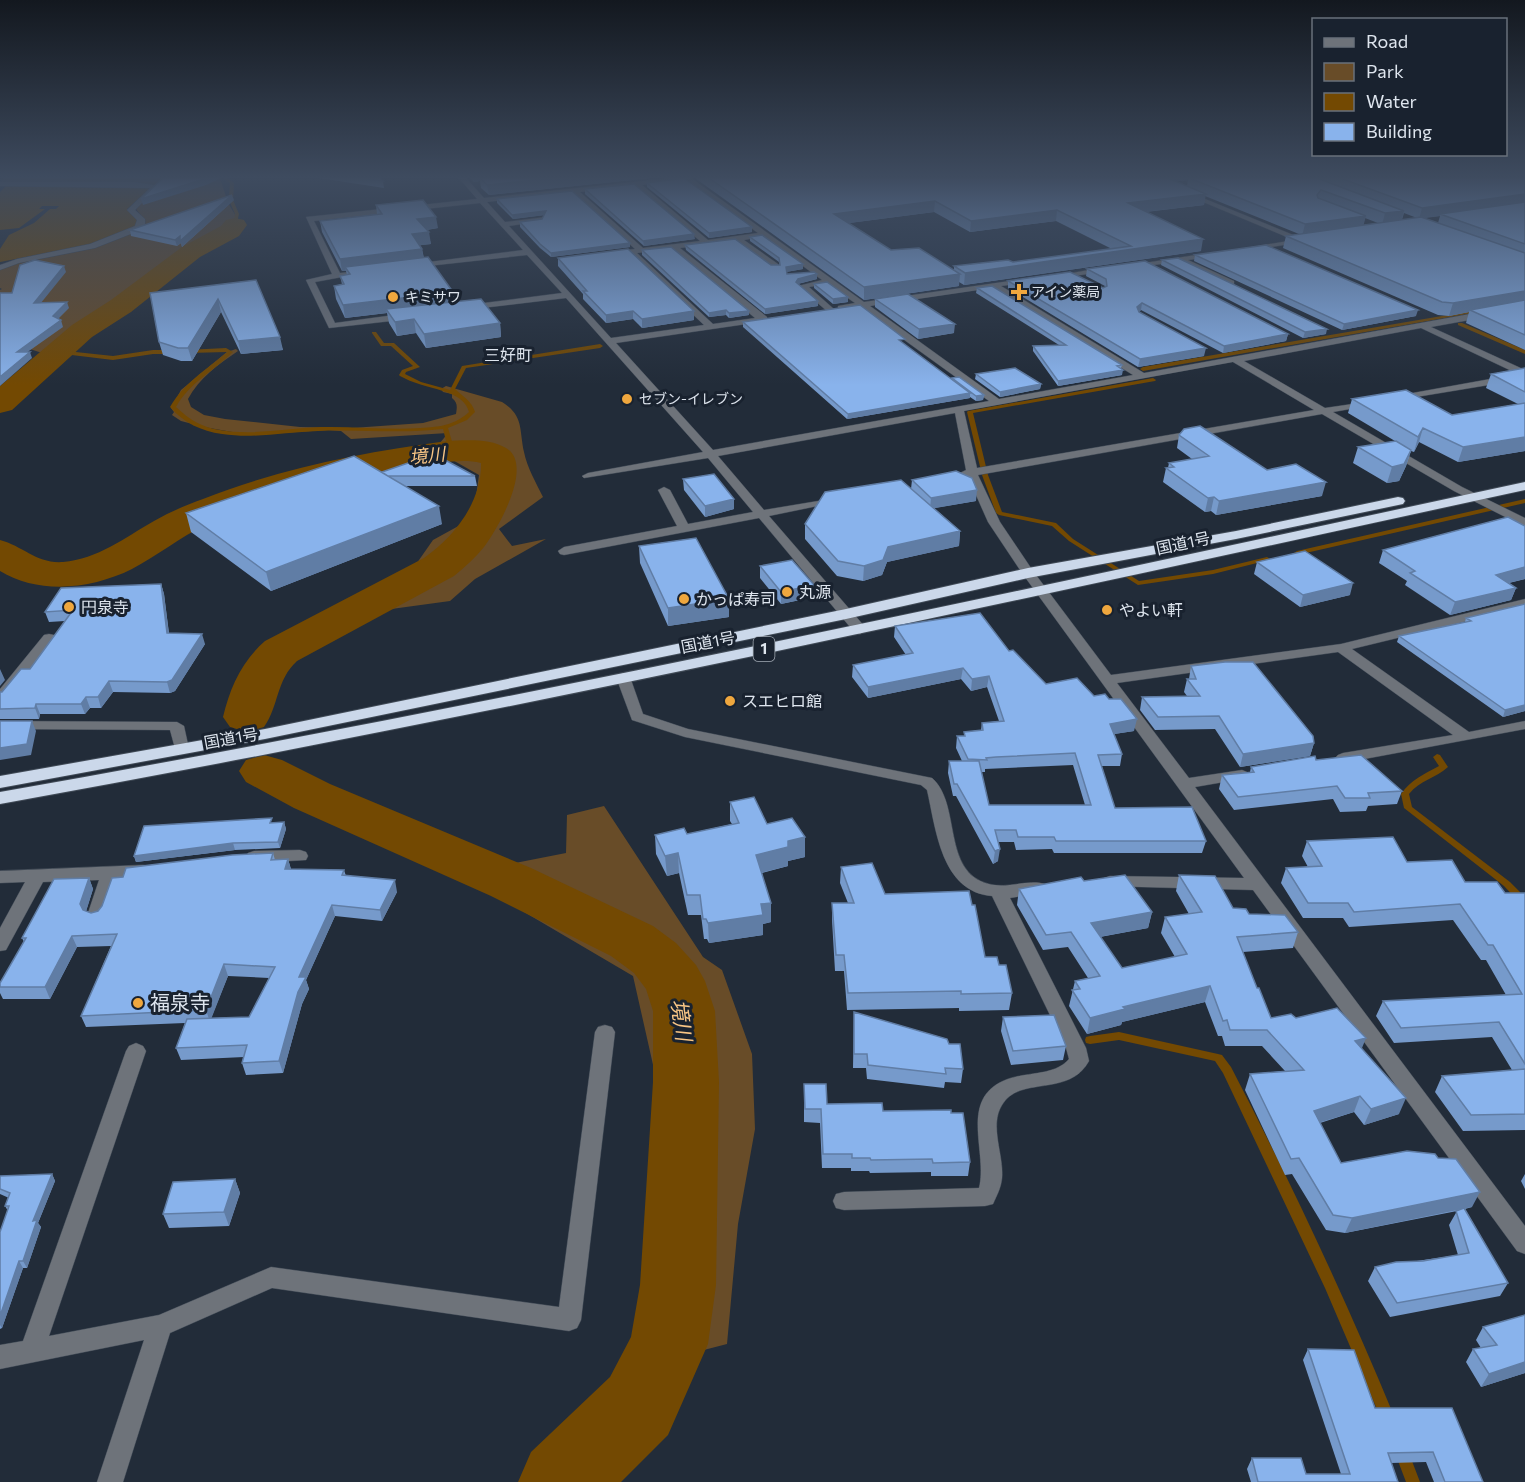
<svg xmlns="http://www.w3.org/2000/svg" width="1525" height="1482" viewBox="0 0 1525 1482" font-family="Commissioner,'Noto Sans JP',sans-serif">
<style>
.built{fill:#283649}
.green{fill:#684c28}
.water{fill:#734902}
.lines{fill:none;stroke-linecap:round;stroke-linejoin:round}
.stream{fill:#734902;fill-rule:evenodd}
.river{fill:#734902;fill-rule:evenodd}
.minor-casing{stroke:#404a56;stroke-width:1}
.highway-casing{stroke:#404a56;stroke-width:2}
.minor{fill:#6e737a;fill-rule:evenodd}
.highway{fill:#cbd8ea;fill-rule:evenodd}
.wall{fill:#769acb;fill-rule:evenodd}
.shaded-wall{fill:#607da5}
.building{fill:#89b3ec;stroke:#607da5;stroke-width:1.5}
.poi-dot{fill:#efa73e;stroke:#19222f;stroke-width:2}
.labels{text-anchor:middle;stroke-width:6;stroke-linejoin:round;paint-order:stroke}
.far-poi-label{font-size:14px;fill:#dee5ee;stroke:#19222f;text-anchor:start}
.shield{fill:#19222f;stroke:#a3aab5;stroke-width:1.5}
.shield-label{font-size:15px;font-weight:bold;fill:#dee5ee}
.far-quarter-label{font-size:16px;fill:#dee5ee;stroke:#19222f}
.street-label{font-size:16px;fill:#dee5ee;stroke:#19222f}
.poi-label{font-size:16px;fill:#dee5ee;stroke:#19222f;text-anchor:start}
.water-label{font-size:18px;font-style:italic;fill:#f8c585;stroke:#19222f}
.near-poi-label{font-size:20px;fill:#dee5ee;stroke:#19222f;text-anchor:start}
.near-water-label{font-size:21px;font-style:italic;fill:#f8c585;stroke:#19222f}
</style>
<rect width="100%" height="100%" fill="#222c39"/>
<path class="built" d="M 696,178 L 1206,178 L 1162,184 L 1295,240 L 866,302 L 860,302 L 695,183 Z"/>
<path class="green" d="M 3,178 L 220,178 L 228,203 L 237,218 L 223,231 L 199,244 L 45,354 L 0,339 L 0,290 L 2,289 L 0,288 L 0,268 L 144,219 L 136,209 L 130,208 L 154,186 L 0,185 Z
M 236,349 L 238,351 C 219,364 199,378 188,399 L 191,407 L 204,415 L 225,419 L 300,427 L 352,428 L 423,423 L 456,414 C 457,407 458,403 452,398 L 452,394 L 443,392 L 441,389 L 446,386 L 502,402 C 524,416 519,429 524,452 C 527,467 536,483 543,497 L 499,529 L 512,546 L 546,539 L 475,579 L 450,601 L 384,610 L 433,540 L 473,518 L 479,475 L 449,458 L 380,463 L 372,456 L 440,443 L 448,433 L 351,439 L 341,431 L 328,430 L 249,435 L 204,427 L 181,421 L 172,415 L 174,412 L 171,408 L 181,390 L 227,352 Z
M 604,806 L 703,957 L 722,970 L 752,1054 L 755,1129 L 738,1224 L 727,1344 L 669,1359 L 644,1257 L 669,1118 L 663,1109 L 633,976 L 485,889 L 510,864 L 566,853 L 567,815 Z"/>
<path class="water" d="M 6,186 L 153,186 L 127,209 L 139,221 L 136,227 L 89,245 L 0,262 L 0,249 L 9,235 L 34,223 L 50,209 L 56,209 L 59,206 L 42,206 L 39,209 L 45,209 L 19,228 L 0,230 L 0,192 Z"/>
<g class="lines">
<path class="stream" d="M 36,178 L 85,180 L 155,178 L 85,182 Z
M 223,178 L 227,178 L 234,183 L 233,200 L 239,214 L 236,226 L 233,225 L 235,214 L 229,200 L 230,183 Z
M 1477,310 L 1479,311 L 1479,312 L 1143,371 L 1140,369 L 1143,367 Z
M 1458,323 L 1462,323 L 1525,350 L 1525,354 L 1458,325 Z
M 372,332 L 376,332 L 384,343 L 394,343 L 420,367 L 406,372 L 405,374 L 421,382 L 450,390 L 462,366 L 600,344 L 603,346 L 600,348 L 466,368 L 455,389 C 462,396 472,401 475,412 L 467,420 L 448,428 L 453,445 L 451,453 L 448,455 L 445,453 L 447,445 L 443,429 C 401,434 360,429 318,431 C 286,432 254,439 222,434 C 201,431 184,423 170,407 C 184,383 206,370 227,352 L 188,353 L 186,352 L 186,350 L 226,348 L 233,352 C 214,371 189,383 176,407 C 190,420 201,427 220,430 C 253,436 288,428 321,427 C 361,426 401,432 441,426 C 451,424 462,419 469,412 C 464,392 435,390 419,384 C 412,382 406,379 400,376 L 399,375 L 402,370 L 413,366 L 391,346 L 381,346 L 372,333 Z
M 57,350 L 113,356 L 153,350 L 172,350 L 175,352 L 172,354 L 153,354 L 113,360 L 55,353 L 54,352 Z
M 1153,378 L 1156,380 L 1155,381 L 973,413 L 988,475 L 1002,512 L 1056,523 L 1073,539 L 1139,581 L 1213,570 L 1267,557 L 1270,559 L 1269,560 L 1213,574 L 1138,585 L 1069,541 L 1052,526 L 999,515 L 996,513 L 982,475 L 967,412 L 968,411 Z
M 1525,499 L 1525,503 L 1297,555 L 1294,553 L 1297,551 Z
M 1437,754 L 1440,755 L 1448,767 C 1436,778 1420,780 1409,794 L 1412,807 L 1510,882 L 1525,897 L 1525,906 L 1522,905 L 1504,886 L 1404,808 L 1401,794 C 1411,780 1424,774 1439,766 L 1433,757 Z
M 1119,1032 L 1218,1054 L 1222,1055 L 1231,1067 C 1290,1181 1345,1297 1394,1416 L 1392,1421 L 1387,1423 L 1382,1421 L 1325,1288 L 1223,1073 L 1215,1061 L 1119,1040 L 1090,1044 L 1086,1043 L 1085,1040 L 1086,1037 L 1090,1036 Z
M 1402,1446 L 1407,1448 L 1420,1482 L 1406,1482 L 1395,1453 L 1397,1448 Z"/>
<path class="river" d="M 235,218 L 244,220 L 247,225 L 239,236 L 200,257 L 131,312 L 92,337 L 12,410 L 0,413 L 0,386 L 72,325 L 111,300 L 182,247 L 221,226 L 226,220 Z
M 447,441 C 465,440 490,438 506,448 C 535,465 497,530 484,547 C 475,558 465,567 454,576 L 297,661 C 276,680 279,706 264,727 L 247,732 L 230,727 L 223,717 C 230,688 241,662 265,641 L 424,558 C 454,537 482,502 481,463 C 460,458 438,464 417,467 C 344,477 274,495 206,525 C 180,537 157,556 132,569 C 92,589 39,595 0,571 L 0,540 C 23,546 37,564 63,562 C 98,559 124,538 154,521 C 170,512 186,505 203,499 C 282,468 364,452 447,441 Z
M 264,755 L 282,760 L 330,784 L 531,868 L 653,926 L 676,943 L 696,965 L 705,981 L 715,1011 L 719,1082 L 716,1285 L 708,1344 L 668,1435 L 621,1482 L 518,1482 L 531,1452 L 610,1377 L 631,1337 L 640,1285 L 653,1082 L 653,1011 L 646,989 L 634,973 L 611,956 L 491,896 L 294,808 L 246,782 L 239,771 L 246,760 Z"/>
<g class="minor-casing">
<path id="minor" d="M 459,178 L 466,178 L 484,198 L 671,178 L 691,178 L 864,302 L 1031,278 L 1031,282 L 1001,286 L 1144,373 L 1525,304 L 1525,310 L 1431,327 L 1525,370 L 1525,379 L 1392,401 L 1391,399 L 1396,396 L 1518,374 L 1421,328 L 1244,361 L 1325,408 L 1373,401 L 1373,405 L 1333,412 L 1462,487 L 1525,518 L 1525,527 L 1454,491 L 1322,414 L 978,475 L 1000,522 L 1033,571 L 1111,675 L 1341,644 L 1525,599 L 1525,607 L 1352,649 L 1469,732 L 1525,721 L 1525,729 L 1343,763 L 1338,761 L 1335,758 L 1338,755 L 1343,753 L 1453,735 L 1338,652 L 1117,683 L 1189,778 L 1242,770 L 1247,772 L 1250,775 L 1247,778 L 1195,787 L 1525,1226 L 1525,1254 L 1517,1251 L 1253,890 L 1104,886 L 1101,882 L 1104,878 L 1110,876 L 1244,878 L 1022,573 L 988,522 L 968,477 L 960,476 L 958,474 L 966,470 L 955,413 L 718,456 L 764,510 L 842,497 L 842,501 L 769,516 L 865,627 L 867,630 L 860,634 L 855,633 L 759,518 L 564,555 L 560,554 L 558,551 L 564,547 L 677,526 L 658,490 L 664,487 L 670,490 L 688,524 L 753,512 L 708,458 L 584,478 L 582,476 L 588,473 L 703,452 L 566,298 L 465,310 L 465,306 L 468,305 L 562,293 L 527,255 L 410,268 L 409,266 L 413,264 L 523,250 L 480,203 L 314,221 L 340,273 L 360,271 L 364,273 L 315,282 L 335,323 L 409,313 L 413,316 L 409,319 L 329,328 L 306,280 L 332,274 L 306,217 L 477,199 ZM 685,180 L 758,233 L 708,240 L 642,185 ZM 635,186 L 700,241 L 643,248 L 580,192 ZM 573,193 L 635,249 L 608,252 L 608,256 L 629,254 L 704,325 L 611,338 L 509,226 L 542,221 L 545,217 L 505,222 L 487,202 ZM 763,237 L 822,280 L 798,286 L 828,312 L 835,310 L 809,287 L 827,284 L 855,303 L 838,306 L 838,310 L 860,308 L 989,401 L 713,450 L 616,343 L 767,321 L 767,317 L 680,248 L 736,241 L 772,268 L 778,268 L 778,264 L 744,240 ZM 672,249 L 755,318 L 713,324 L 637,253 ZM 992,288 L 1133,375 L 999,399 L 870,306 ZM 1233,362 L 1314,410 L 977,468 L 964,411 Z
M 0,182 L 134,182 L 159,186 L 135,210 L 145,219 L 145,224 L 141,230 L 95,248 L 19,263 L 0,270 L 0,265 L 17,259 L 90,244 L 135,226 L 137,220 L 127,210 L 150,188 L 0,186 Z
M 1184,192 L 1188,192 L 1308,241 L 1248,251 L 1247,249 L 1251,247 L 1294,240 L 1184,194 Z
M 1215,252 L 1219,254 L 1218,256 L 1188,260 L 1234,281 L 1234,285 L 1228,285 L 1178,262 L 1129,268 L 1125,266 Z
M 1105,267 L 1109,269 L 1108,271 L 1054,279 L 1050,277 Z
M 49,634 L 54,635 L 56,638 L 54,641 L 5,701 L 0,702 L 0,689 L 44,635 Z
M 623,673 L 630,677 L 643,714 L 688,729 L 932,778 C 962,804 941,872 989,884 C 1008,889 1027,879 1045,884 L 1048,888 L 1045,892 L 1010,898 L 1086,1048 L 1089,1061 C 1069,1098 1019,1075 1002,1105 C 989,1126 1004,1155 1002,1178 C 1001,1188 997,1195 993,1204 L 985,1206 L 844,1210 L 836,1208 L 833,1201 L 836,1194 L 844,1192 L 979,1188 C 988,1153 959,1101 1003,1081 C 1023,1071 1054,1077 1069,1059 L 1066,1048 L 992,896 C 941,892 936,829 927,790 L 921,785 L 685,737 L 632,720 L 616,677 Z
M 0,721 L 177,722 L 184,726 L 189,749 L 181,754 L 176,752 L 170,730 L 0,729 Z
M 300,850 L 306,852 L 308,856 L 306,860 L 254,863 L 248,861 L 246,857 L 248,853 L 254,851 Z
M 144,865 L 150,867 L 152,871 L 150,875 L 117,879 L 105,916 L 102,920 L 96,922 L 90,920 L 87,916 L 99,880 L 43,882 L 6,950 L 0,951 L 0,928 L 25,882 L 0,883 L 0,871 Z
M 605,1025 L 612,1027 L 615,1032 L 581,1320 L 577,1328 L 569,1331 L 272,1288 L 170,1333 L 123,1482 L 97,1482 L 144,1340 L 0,1369 L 0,1345 L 23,1341 L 126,1051 L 129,1046 L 136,1043 L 143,1046 L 146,1051 L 49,1336 L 159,1315 L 271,1267 L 559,1307 L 595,1032 L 598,1027 Z"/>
</g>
<g class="highway-casing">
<path id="highway" d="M 1525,482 L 1525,490 C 1018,600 511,712 0,804 L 0,792 C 511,702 1018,591 1525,482 Z
M 1398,497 L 1403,498 L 1405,501 L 1403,504 L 1236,539 L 1028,578 L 846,619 L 265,739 L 0,788 L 0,776 L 265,729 L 846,609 L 1028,568 L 1236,531 Z"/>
</g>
<use href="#minor" class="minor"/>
<use href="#highway" class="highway"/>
</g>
<path class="wall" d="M 319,178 L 380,178 L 383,181 L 384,188 Z
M 470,178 L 651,178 L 489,195 L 481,188 L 480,181 L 474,182 Z
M 695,178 L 1525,178 L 1525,350 L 1466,323 L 1469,312 L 1449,316 L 1438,315 L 1283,248 L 1286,236 L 1299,234 L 1205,196 L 1204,205 L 1146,212 L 1201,251 L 964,285 L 959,282 L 959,286 L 864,300 ZM 1188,180 L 1187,186 L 1175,181 ZM 934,212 L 970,232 L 1056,221 L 1112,249 L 1013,262 L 954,266 L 954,270 L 891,250 L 849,223 ZM 1404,213 L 1417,218 L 1402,220 ZM 1440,216 L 1438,223 L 1424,218 L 1428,217 ZM 1365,218 L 1378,223 L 1363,225 Z
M 647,183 L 752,232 L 709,238 L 647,187 Z
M 585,189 L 695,239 L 644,246 L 585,194 Z
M 572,191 L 630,247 L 551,257 L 540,248 L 520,227 L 520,222 L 542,219 L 544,215 L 513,219 L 497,203 L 497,199 Z
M 234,200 L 182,247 L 181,243 L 177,246 L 131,236 L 130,230 Z
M 376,205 L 438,228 L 427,230 L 431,244 L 420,245 L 422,249 L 424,258 L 454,302 L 500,323 L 501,337 L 426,348 L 416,333 L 397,336 L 389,323 L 387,313 L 345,318 L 336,299 L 334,286 L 342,284 L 340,276 L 347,275 L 346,271 L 342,271 L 322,232 L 320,221 L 377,214 Z
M 750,237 L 803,264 L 803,269 L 786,272 L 787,274 L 817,274 L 817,279 L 798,284 L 818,306 L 765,314 L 686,250 L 685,245 L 771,265 L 779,265 L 779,262 L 750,241 Z
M 642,250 L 749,315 L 729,318 L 726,315 L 709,317 L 642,255 Z
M 1195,255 L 1416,316 L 1342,330 L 1194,261 Z
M 558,258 L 694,320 L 642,328 L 633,319 L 606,323 L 583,299 L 583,294 L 558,266 Z
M 1162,260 L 1326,334 L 1303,338 L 1161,265 Z
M 1087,269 L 1288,334 L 1286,341 L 1223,353 L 1141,310 L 1139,312 L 1204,356 L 1138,367 L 1008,288 L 1008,281 L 1103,288 L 1105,287 L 1105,286 L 1086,276 Z
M 256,280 L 283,350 L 241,354 L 221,312 L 192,361 L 181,361 L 163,355 L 159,342 L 150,293 Z
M 814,284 L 848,297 L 848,302 L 833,304 L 814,288 Z
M 977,288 L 1122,365 L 1121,368 L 1122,375 L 1058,386 L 1033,351 L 1033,346 L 1059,345 L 976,293 Z
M 875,299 L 954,333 L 918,339 L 875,307 Z
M 743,322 L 904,344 L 951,379 L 952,378 L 984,395 L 983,400 L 976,401 L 970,397 L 970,398 L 847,419 L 743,327 Z
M 1525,368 L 1525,451 L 1458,462 L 1419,442 L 1414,452 L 1411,451 L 1406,466 L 1399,481 L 1387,483 L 1353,463 L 1358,447 L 1395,441 L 1348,413 L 1352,399 L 1452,415 L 1518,404 L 1486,388 L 1491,374 Z
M 976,374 L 1041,384 L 1040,389 L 1000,397 L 975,379 Z
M 1179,435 L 1267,470 L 1322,496 L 1216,515 L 1211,511 L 1205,512 L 1163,482 L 1166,468 L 1168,468 L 1169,463 L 1192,459 L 1177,448 Z
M 382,472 L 475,476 L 477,486 L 405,486 L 442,524 L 271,591 L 191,532 L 186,513 Z
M 683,479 L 734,499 L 734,509 L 705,517 L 684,490 Z
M 912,480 L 976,501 L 934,508 L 960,531 L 959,546 L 887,562 L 882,575 L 863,581 L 837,576 L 805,539 L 805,524 L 911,489 Z
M 639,546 L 729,599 L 729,617 L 668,626 L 640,563 Z
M 1383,550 L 1525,579 L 1509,583 L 1516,588 L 1511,600 L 1450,615 L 1405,585 L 1407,581 L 1379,563 Z
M 1257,562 L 1350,595 L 1300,607 L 1254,574 Z
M 760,566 L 814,597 L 781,604 L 760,578 Z
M 161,584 L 164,594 L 169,633 L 205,644 L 175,691 L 170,693 L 113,692 L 101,708 L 90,708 L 85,714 L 40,714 L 39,719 L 0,719 L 0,692 L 2,692 L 30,669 L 65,621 L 49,622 L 45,612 Z
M 1525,604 L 1525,711 L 1503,717 L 1397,642 L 1399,636 L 1465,622 L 1466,618 Z
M 895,626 L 1009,651 L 1046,684 L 1094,696 L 1134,731 L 1114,734 L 1122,754 L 1120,766 L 1101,766 L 1115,808 L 1206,841 L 1202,853 L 1054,853 L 1052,849 L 1016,850 L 1014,842 L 998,842 L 998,861 L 993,864 L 956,796 L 953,796 L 948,773 L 949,761 L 962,761 L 956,748 L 957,736 L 964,736 L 964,732 L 981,730 L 982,723 L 999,721 L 987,687 L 971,691 L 961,679 L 868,698 L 852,677 L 853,665 L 906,655 L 894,637 ZM 1073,765 L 1085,805 L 989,805 L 981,772 L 985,772 L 985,769 Z
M 1191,666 L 1314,743 L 1310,756 L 1240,767 L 1215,729 L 1155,730 L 1140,710 L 1142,697 L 1187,696 L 1184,692 L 1187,679 L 1189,679 Z
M 1316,760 L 1402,791 L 1397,804 L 1368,806 L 1366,811 L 1340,812 L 1333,799 L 1234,810 L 1219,789 L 1222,775 L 1250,772 L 1251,767 Z
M 730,802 L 767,824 L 805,837 L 805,857 L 788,861 L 788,866 L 762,873 L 771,922 L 763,924 L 763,935 L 709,943 L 707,939 L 704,939 L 701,915 L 688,915 L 679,873 L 667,876 L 656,854 L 655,835 L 687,834 L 732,824 L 730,821 Z
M 284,822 L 286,829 L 280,848 L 235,850 L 136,862 L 134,856 L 273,823 Z
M 1307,841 L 1407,862 L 1465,882 L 1505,893 L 1525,893 L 1525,1130 L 1463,1131 L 1435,1092 L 1442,1076 L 1512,1070 L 1492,1037 L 1394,1043 L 1376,1016 L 1383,1001 L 1506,995 L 1486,960 L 1481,960 L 1453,920 L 1349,927 L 1343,918 L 1303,918 L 1281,883 L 1286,868 L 1308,867 L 1302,856 Z
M 273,853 L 275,860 L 288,859 L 291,869 L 344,870 L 346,876 L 397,892 L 382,921 L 335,916 L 306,980 L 309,989 L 302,1004 L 283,1073 L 246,1075 L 242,1063 L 244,1057 L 181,1060 L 176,1048 L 185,1023 L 86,1027 L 81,1016 L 111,946 L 77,947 L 50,999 L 3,999 L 0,993 L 0,983 L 24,942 L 22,938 L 89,878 L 93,889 L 86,911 L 91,913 L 98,911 L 123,877 ZM 228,976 L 269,978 L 249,1017 L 211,1018 Z
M 841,867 L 885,894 L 972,905 L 985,957 L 999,965 L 1012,993 L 1009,1010 L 959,1011 L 959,1008 L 847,1010 L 844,971 L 835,971 L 832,920 L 832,903 L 848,903 L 840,883 Z
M 1179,875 L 1233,908 L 1249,914 L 1298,932 L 1293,948 L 1243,952 L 1257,988 L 1271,1018 L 1296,1018 L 1362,1049 L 1399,1114 L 1364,1125 L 1354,1112 L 1320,1123 L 1341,1163 L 1472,1207 L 1465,1209 L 1508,1283 L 1500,1296 L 1390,1317 L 1368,1281 L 1375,1267 L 1458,1255 L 1449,1225 L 1457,1211 L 1345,1233 L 1326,1230 L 1292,1174 L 1285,1175 L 1245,1090 L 1250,1074 L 1285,1071 L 1262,1046 L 1225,1046 L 1222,1036 L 1218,1036 L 1205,1002 L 1122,1022 L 1121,1025 L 1087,1034 L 1069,1006 L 1075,981 L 1088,978 L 1068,947 L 1043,950 L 1017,905 L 1019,889 L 1084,881 L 1152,912 L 1148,928 L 1100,937 L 1122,968 L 1175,957 L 1161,933 L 1165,917 L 1189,914 L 1176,891 Z
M 854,1012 L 949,1044 L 963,1069 L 961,1083 L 945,1082 L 944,1088 L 867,1079 L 866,1068 L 853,1068 Z
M 1003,1017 L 1066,1046 L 1063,1060 L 1011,1065 L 1001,1031 Z
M 804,1084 L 827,1104 L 883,1111 L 951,1113 L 970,1162 L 968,1176 L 931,1176 L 931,1172 L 870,1173 L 869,1171 L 851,1171 L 851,1168 L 822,1168 L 820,1123 L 804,1122 Z
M 52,1174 L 55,1181 L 38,1223 L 41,1227 L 27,1268 L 23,1268 L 2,1328 L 0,1329 L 0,1232 L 8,1211 L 5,1206 L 9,1198 L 0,1194 L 0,1176 Z
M 1525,1174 L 1525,1189 L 1521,1181 Z
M 235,1179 L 240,1193 L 229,1226 L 169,1228 L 163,1214 Z
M 1525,1315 L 1525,1373 L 1481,1387 L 1466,1362 L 1473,1349 L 1481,1348 L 1476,1340 L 1483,1327 Z
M 1308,1349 L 1375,1408 L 1483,1482 L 1434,1482 L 1426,1462 L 1391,1463 L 1398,1482 L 1251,1482 L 1247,1469 L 1252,1458 L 1306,1474 L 1341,1474 L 1303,1360 Z"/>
<path class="shaded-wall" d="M 207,178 L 220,178 L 219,179 L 206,185 L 143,205 L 141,199 Z
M 473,178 L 480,178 L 480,181 L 474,182 Z
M 552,178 L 651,178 L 489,195 L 487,185 Z
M 1166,178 L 1188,178 L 1188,180 L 1169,182 Z
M 1206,194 L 1204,205 L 1126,214 L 1128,203 Z
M 1525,194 L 1525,204 L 1440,214 L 1440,216 L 1419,219 L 1422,208 Z
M 232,195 L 234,200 L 182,247 L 181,243 L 177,246 L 175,240 Z
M 935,201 L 934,212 L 834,225 L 834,214 Z
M 1057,210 L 1056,221 L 970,232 L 971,221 Z
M 546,211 L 546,215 L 513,219 L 512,215 Z
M 1404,211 L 1401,222 L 1382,225 L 1385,213 Z
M 1366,216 L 1363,227 L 1302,236 L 1305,224 Z
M 436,217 L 438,228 L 419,231 L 417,219 Z
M 752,227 L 752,232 L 709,238 L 709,233 Z
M 429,232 L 431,244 L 414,246 L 412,234 Z
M 694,234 L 695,239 L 644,246 L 643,241 Z
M 1203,239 L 1201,251 L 964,285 L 965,273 Z
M 630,243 L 630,247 L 551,257 L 551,253 Z
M 422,249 L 424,261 L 345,267 L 346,271 L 342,271 L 340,259 Z
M 803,264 L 803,269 L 786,272 L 786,267 Z
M 64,266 L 66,272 L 36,309 L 34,303 Z
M 817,274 L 817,279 L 797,284 L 796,282 L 798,279 Z
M 960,274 L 959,286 L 864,300 L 864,287 Z
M 1525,291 L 1525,303 L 1470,310 L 1469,312 L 1449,316 L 1453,303 Z
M 453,292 L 454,305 L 386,309 L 387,313 L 345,318 L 343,305 Z
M 848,297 L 848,302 L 833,304 L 833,299 Z
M 218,299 L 221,312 L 192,361 L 188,348 Z
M 818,301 L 818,306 L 765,314 L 765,309 Z
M 67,302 L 69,308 L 55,322 L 53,316 Z
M 1142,303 L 1141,310 L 1136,314 L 1137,307 Z
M 726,310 L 726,315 L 709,317 L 709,313 Z
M 1418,310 L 1416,316 L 1342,330 L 1344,324 Z
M 633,311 L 633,319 L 606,323 L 606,315 Z
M 694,311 L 694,320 L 642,328 L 642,319 Z
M 749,311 L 749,315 L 729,318 L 729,313 Z
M 414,319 L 416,333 L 397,336 L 395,322 Z
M 61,320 L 63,327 L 19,358 L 17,352 Z
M 500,323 L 501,337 L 426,348 L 424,334 Z
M 955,324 L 954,333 L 918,339 L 919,329 Z
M 1327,329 L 1326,334 L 1303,338 L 1305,332 Z
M 1288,334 L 1286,341 L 1223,353 L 1224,346 Z
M 280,337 L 283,350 L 241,354 L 238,341 Z
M 1206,348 L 1204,356 L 1138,367 L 1140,359 Z
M 30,352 L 32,358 L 0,386 L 0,377 Z
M 1123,370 L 1122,375 L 1058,386 L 1058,381 Z
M 1041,384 L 1040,389 L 1000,397 L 1000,392 Z
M 970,393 L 970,398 L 847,419 L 848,414 Z
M 984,395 L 983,400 L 976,401 L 976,396 Z
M 1423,428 L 1419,442 L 1414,452 L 1418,437 Z
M 1525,437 L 1525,451 L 1458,462 L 1463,447 Z
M 1411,450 L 1406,466 L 1399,481 L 1387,483 L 1392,467 Z
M 1326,482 L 1322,496 L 1216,515 L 1219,501 Z
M 977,490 L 976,501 L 930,509 L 931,498 Z
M 1214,497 L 1211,511 L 1205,512 L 1208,498 Z
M 734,499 L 734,509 L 705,517 L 705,506 Z
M 439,506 L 442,524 L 271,591 L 266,572 Z
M 960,531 L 959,546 L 887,562 L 882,575 L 863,581 L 864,566 L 888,547 Z
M 1525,567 L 1525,579 L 1491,587 L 1496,575 Z
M 1353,583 L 1350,595 L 1300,607 L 1303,595 Z
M 161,584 L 164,594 L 170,643 L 167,633 Z
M 814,585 L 814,597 L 781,604 L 781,592 Z
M 1516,588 L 1511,600 L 1450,615 L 1455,602 Z
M 729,599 L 729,617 L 668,626 L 668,608 Z
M 202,634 L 205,644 L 175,691 L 170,693 L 167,682 Z
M 963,668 L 961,679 L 868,698 L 868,687 Z
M 0,669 L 5,680 L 0,686 Z
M 989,676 L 987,687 L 971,691 L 972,679 Z
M 109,681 L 113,692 L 101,708 L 98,697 Z
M 86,697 L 90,708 L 85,714 L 81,704 Z
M 36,704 L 40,714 L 39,719 L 35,708 Z
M 1525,705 L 1525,711 L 1503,717 L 1505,710 Z
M 1137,719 L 1134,731 L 1108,735 L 1110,724 Z
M 32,721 L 36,731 L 31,755 L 0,760 L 0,748 Z
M 1314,743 L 1310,756 L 1240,767 L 1243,754 Z
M 284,822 L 286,829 L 280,848 L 278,842 Z
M 805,837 L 805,857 L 788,861 L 788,866 L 756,874 L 756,855 L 788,841 Z
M 233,843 L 235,850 L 136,862 L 134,856 Z
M 1000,849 L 998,861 L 993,864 L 995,851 Z
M 678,853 L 679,873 L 667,876 L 665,856 Z
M 288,859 L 291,870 L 285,869 Z
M 89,878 L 93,889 L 85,915 L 80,904 Z
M 395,880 L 397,892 L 382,921 L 380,910 Z
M 771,903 L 771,922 L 763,924 L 763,935 L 709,943 L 708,923 L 761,904 Z
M 332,905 L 335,916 L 306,980 L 309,989 L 302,1004 L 283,1073 L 279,1061 L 299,977 Z
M 1152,912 L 1148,928 L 1088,939 L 1091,923 Z
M 72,936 L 77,947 L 50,999 L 45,987 Z
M 224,964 L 228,976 L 210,1022 L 206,1010 Z
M 1210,986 L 1205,1002 L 1122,1022 L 1121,1025 L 1087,1034 L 1090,1018 L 1123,1007 Z
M 1366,1038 L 1360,1053 L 1355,1041 Z
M 1360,1096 L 1354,1112 L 1308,1126 L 1314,1111 Z
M 1406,1098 L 1399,1114 L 1364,1125 L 1371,1109 Z
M 52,1174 L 55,1181 L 38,1223 L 41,1227 L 27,1268 L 23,1261 L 33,1221 Z
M 235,1179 L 240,1193 L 229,1226 L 224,1212 Z
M 1480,1192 L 1472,1207 L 1345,1233 L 1352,1218 Z
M 19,1261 L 23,1268 L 2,1328 L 0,1325 L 0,1316 Z
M 1525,1362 L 1525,1373 L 1481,1387 L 1489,1374 Z"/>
<path class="building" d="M 163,178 L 207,178 L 141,199 Z
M 359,178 L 380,178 L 383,181 Z
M 480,178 L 552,178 L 487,185 Z
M 684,178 L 752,227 L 709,233 L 647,183 Z
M 709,178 L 1168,178 L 1206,194 L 1128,203 L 1203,239 L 965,273 L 954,266 L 1008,260 L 1013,262 L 1131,246 L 1057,210 L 971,221 L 935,201 L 834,214 L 891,250 L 919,248 L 960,274 L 864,287 Z
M 1189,178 L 1317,178 L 1404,211 L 1385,213 L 1321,190 L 1317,195 L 1318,198 L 1366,216 L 1305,224 Z
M 1340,178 L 1525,178 L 1525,194 L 1422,208 Z
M 634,184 L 694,234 L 643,241 L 585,189 Z
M 572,191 L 630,243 L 551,253 L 540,244 L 520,222 L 542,219 L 546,211 L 512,215 L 497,199 Z
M 232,195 L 180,241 L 180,236 L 175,240 L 130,230 Z
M 423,200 L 436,217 L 417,219 L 429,232 L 412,234 L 422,249 L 340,259 L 320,221 L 382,214 L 376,205 Z
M 1525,202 L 1525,244 L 1440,214 Z
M 1421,217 L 1525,253 L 1525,291 L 1453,303 L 1442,302 L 1286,236 Z
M 762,235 L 803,264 L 786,267 L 787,274 L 814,272 L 817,274 L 798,279 L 796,282 L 818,301 L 765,309 L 685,245 L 735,239 L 771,265 L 780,265 L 779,258 L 750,237 Z
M 1266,245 L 1418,310 L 1344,324 L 1195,255 Z
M 671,247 L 749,311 L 729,313 L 726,310 L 709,313 L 642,250 Z
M 628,249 L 694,311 L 642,319 L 633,311 L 606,315 L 583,291 L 587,291 L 558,258 Z
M 428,257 L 453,292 L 343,305 L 334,286 L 344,284 L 340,276 L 350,274 L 345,267 Z
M 1178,258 L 1327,329 L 1305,332 L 1162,260 Z
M 35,260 L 64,266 L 34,303 L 67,302 L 53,316 L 61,320 L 17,352 L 30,352 L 0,377 L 0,293 L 12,293 L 20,265 Z
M 1145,261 L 1288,334 L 1224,346 L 1142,303 L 1137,307 L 1139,312 L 1206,348 L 1140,359 L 1008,281 L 1070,272 L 1103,288 L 1107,286 L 1106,279 L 1087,269 Z
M 256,280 L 280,337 L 238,341 L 218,299 L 188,348 L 178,348 L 159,342 L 150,293 Z
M 827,282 L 848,297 L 833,299 L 814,284 Z
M 992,286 L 1122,365 L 1117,366 L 1123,370 L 1058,381 L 1033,346 L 1066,345 L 977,288 Z
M 908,294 L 955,324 L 919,329 L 875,299 Z
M 481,299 L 500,323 L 424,334 L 414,319 L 395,322 L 386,309 Z
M 1525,300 L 1525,335 L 1470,310 Z
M 860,305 L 905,339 L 899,340 L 970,393 L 848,414 L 743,322 Z
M 1015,368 L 1041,384 L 1000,392 L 976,374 Z
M 1525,368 L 1525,392 L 1491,374 Z
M 959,377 L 984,395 L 976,396 L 952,378 Z
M 1406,390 L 1452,415 L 1525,403 L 1525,437 L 1463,447 L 1423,428 L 1418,437 L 1352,399 Z
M 1200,426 L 1267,470 L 1296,464 L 1326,482 L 1219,501 L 1214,497 L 1208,498 L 1166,468 L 1174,467 L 1169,463 L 1209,456 L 1179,435 L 1184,429 Z
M 1396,441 L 1411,450 L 1404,464 L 1392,467 L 1358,447 Z
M 434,454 L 475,476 L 388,476 L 382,472 Z
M 354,456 L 439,506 L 266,572 L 186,513 Z
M 956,471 L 972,478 L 977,490 L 931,498 L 912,480 Z
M 714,474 L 734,499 L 705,506 L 683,479 Z
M 901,480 L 960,531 L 888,547 L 883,560 L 864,566 L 838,561 L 805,524 L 825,492 Z
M 1508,517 L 1525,526 L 1525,567 L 1496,575 L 1516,588 L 1455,602 L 1410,573 L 1415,571 L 1383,550 Z
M 696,538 L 729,599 L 668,608 L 639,546 Z
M 1305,551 L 1353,583 L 1303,595 L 1257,562 Z
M 792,560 L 814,585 L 781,592 L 760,566 Z
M 161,584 L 167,633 L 202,634 L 172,680 L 167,682 L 109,681 L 98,697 L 86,697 L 81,704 L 36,704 L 35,708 L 0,709 L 0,692 L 2,692 L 21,669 L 30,669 L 73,610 L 45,612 L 61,588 Z
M 1525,604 L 1525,705 L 1505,710 L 1399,636 L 1471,621 L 1466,618 Z
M 980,613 L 1009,651 L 1013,650 L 1046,684 L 1077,678 L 1094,696 L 1105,694 L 1109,699 L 1121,699 L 1137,719 L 1110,724 L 1122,754 L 1098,755 L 1115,808 L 1192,807 L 1206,841 L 1056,841 L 1054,837 L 1018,837 L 1016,830 L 995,830 L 1000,849 L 995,851 L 957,784 L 954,784 L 949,761 L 979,761 L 989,805 L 1091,805 L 1075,753 L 996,757 L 986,758 L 987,760 L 968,759 L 957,736 L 965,736 L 964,732 L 983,730 L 982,723 L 1004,721 L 989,676 L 972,679 L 963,668 L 868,687 L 853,665 L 913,653 L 895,626 Z
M 1225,662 L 1253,662 L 1313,736 L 1314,743 L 1243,754 L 1219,716 L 1158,717 L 1142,697 L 1200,696 L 1187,679 L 1196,679 L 1191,666 Z
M 0,721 L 32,721 L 27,744 L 0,748 Z
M 1361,755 L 1402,791 L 1368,793 L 1370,798 L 1345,798 L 1337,786 L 1238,797 L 1222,775 L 1254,772 L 1251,767 L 1315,756 L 1316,760 Z
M 754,797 L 767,824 L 792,818 L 805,837 L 788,841 L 788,847 L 756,855 L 771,903 L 761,904 L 763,915 L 708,923 L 706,919 L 703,919 L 700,895 L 687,895 L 678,853 L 665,856 L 655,835 L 684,828 L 687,834 L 739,823 L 730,802 Z
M 272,818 L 270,823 L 284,822 L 278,842 L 233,843 L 134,856 L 144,826 Z
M 1393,837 L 1407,862 L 1452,860 L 1465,882 L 1497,882 L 1505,893 L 1525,893 L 1525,1064 L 1499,1022 L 1401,1028 L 1383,1001 L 1522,994 L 1493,945 L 1488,945 L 1460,904 L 1354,912 L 1348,903 L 1308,903 L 1286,868 L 1322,866 L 1307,841 Z
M 273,853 L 271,860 L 288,859 L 285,869 L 344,870 L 342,875 L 395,880 L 380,910 L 332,905 L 299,977 L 306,977 L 298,992 L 279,1061 L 242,1063 L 247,1045 L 176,1048 L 187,1019 L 249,1017 L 275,967 L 224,964 L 206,1010 L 81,1016 L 117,934 L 72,936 L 45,987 L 0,987 L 0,983 L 26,938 L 22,938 L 54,879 L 89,878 L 80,904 L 83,910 L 91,913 L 98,911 L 102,906 L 112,878 L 123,877 L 126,868 L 232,855 Z
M 872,863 L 885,894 L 969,891 L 972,905 L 975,905 L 985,957 L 997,957 L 999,965 L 1006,965 L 1012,993 L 961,994 L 961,991 L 848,993 L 844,955 L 836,955 L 832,903 L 854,903 L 841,867 Z
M 1125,875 L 1152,912 L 1091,923 L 1122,968 L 1187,954 L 1165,917 L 1202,912 L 1179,875 L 1215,876 L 1233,908 L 1246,909 L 1249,914 L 1285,915 L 1298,932 L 1237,937 L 1257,988 L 1259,988 L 1271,1018 L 1291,1014 L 1296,1018 L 1337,1008 L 1366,1038 L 1355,1041 L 1406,1098 L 1371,1109 L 1360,1096 L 1314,1111 L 1341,1163 L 1407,1151 L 1435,1154 L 1438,1158 L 1456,1159 L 1480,1192 L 1352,1218 L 1333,1215 L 1299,1158 L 1291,1159 L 1250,1074 L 1304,1070 L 1267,1030 L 1230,1030 L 1227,1020 L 1223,1021 L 1210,986 L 1123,1007 L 1125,1009 L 1090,1018 L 1072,990 L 1080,989 L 1075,981 L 1100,976 L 1071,932 L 1046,935 L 1019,889 L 1081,877 L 1084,881 Z
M 854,1012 L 947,1039 L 949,1044 L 960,1044 L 963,1069 L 945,1068 L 946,1074 L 868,1065 L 867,1054 L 854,1054 Z
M 1054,1015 L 1066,1046 L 1013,1051 L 1003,1017 Z
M 1525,1069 L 1525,1114 L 1471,1115 L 1442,1076 Z
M 804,1084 L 826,1084 L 827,1104 L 882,1103 L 883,1111 L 951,1110 L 951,1113 L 963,1113 L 970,1162 L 933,1163 L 932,1159 L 871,1160 L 870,1158 L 852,1158 L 852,1154 L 823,1154 L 821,1109 L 805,1109 Z
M 52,1174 L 33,1221 L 37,1220 L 23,1261 L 19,1261 L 0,1316 L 0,1232 L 9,1206 L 5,1206 L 10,1193 L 0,1189 L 0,1176 Z
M 235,1179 L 224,1212 L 163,1214 L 173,1182 Z
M 1464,1208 L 1508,1283 L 1397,1303 L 1375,1267 L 1396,1262 L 1423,1261 L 1469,1253 L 1456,1211 Z
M 1525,1315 L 1525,1362 L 1489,1374 L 1473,1349 L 1497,1345 L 1483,1327 Z
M 1308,1349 L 1354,1350 L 1375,1408 L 1452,1408 L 1483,1482 L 1445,1482 L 1433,1452 L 1388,1453 L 1398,1482 L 1258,1482 L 1252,1458 L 1301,1458 L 1306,1474 L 1350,1474 Z"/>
<linearGradient id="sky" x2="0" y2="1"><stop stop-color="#13181f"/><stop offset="0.46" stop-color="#3e4b5f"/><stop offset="1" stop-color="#3e4b5f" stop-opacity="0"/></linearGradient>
<rect width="1525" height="385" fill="url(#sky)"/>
<g class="poi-dot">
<path d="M1016 283h6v6h6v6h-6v6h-6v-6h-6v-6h6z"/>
<circle cx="393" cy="297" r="6"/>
<circle cx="627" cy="399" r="6"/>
<circle cx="787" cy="592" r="6"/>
<circle cx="684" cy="599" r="6"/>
<circle cx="69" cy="607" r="6"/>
<circle cx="1107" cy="610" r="6"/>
<circle cx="730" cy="701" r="6"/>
<circle cx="138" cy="1003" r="6"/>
</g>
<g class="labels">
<g class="far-poi-label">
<text x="1031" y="297">アイン薬局</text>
<text x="405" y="302">キミサワ</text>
<text x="639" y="404">セブン-イレブン</text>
</g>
<rect class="shield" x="753.5" y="637" width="21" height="24" rx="4.5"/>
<g class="shield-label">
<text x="764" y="654">1</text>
</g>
<g class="far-quarter-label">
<text x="508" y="361">三好町</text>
</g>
<g class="street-label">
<text transform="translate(1183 543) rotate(-12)" y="6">国道1号</text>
<text transform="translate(708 642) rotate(-11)" y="6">国道1号</text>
<text transform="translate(231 738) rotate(-10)" y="6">国道1号</text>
</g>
<g class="poi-label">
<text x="799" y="598">丸源</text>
<text x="696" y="605">かっぱ寿司</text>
<text x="81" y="613">円泉寺</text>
<text x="1119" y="616">やよい軒</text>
<text x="742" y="707">スエヒロ館</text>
</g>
<g class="water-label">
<text transform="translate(427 456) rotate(-6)" y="6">境川</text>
</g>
<g class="near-poi-label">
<text x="150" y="1010">福泉寺</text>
</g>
<g class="near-water-label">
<text transform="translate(681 1020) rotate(82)" y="7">境川</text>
</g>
</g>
<rect x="1312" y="18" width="195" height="138" fill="#19222f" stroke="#68707b" stroke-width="1.5"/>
<rect x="1324" y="38" width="30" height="9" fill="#6e737a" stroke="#68707b" stroke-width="1.5"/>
<text x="1366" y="48" font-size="18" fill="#dee5ee">Road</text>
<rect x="1324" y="63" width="30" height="18" fill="#684c28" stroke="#68707b" stroke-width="1.5"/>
<text x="1366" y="78" font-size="18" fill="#dee5ee">Park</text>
<rect x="1324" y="93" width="30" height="18" fill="#734902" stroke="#68707b" stroke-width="1.5"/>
<text x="1366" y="108" font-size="18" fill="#dee5ee">Water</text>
<rect x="1324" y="123" width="30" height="18" fill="#89b3ec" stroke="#68707b" stroke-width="1.5"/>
<text x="1366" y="138" font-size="18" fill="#dee5ee">Building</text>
</svg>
